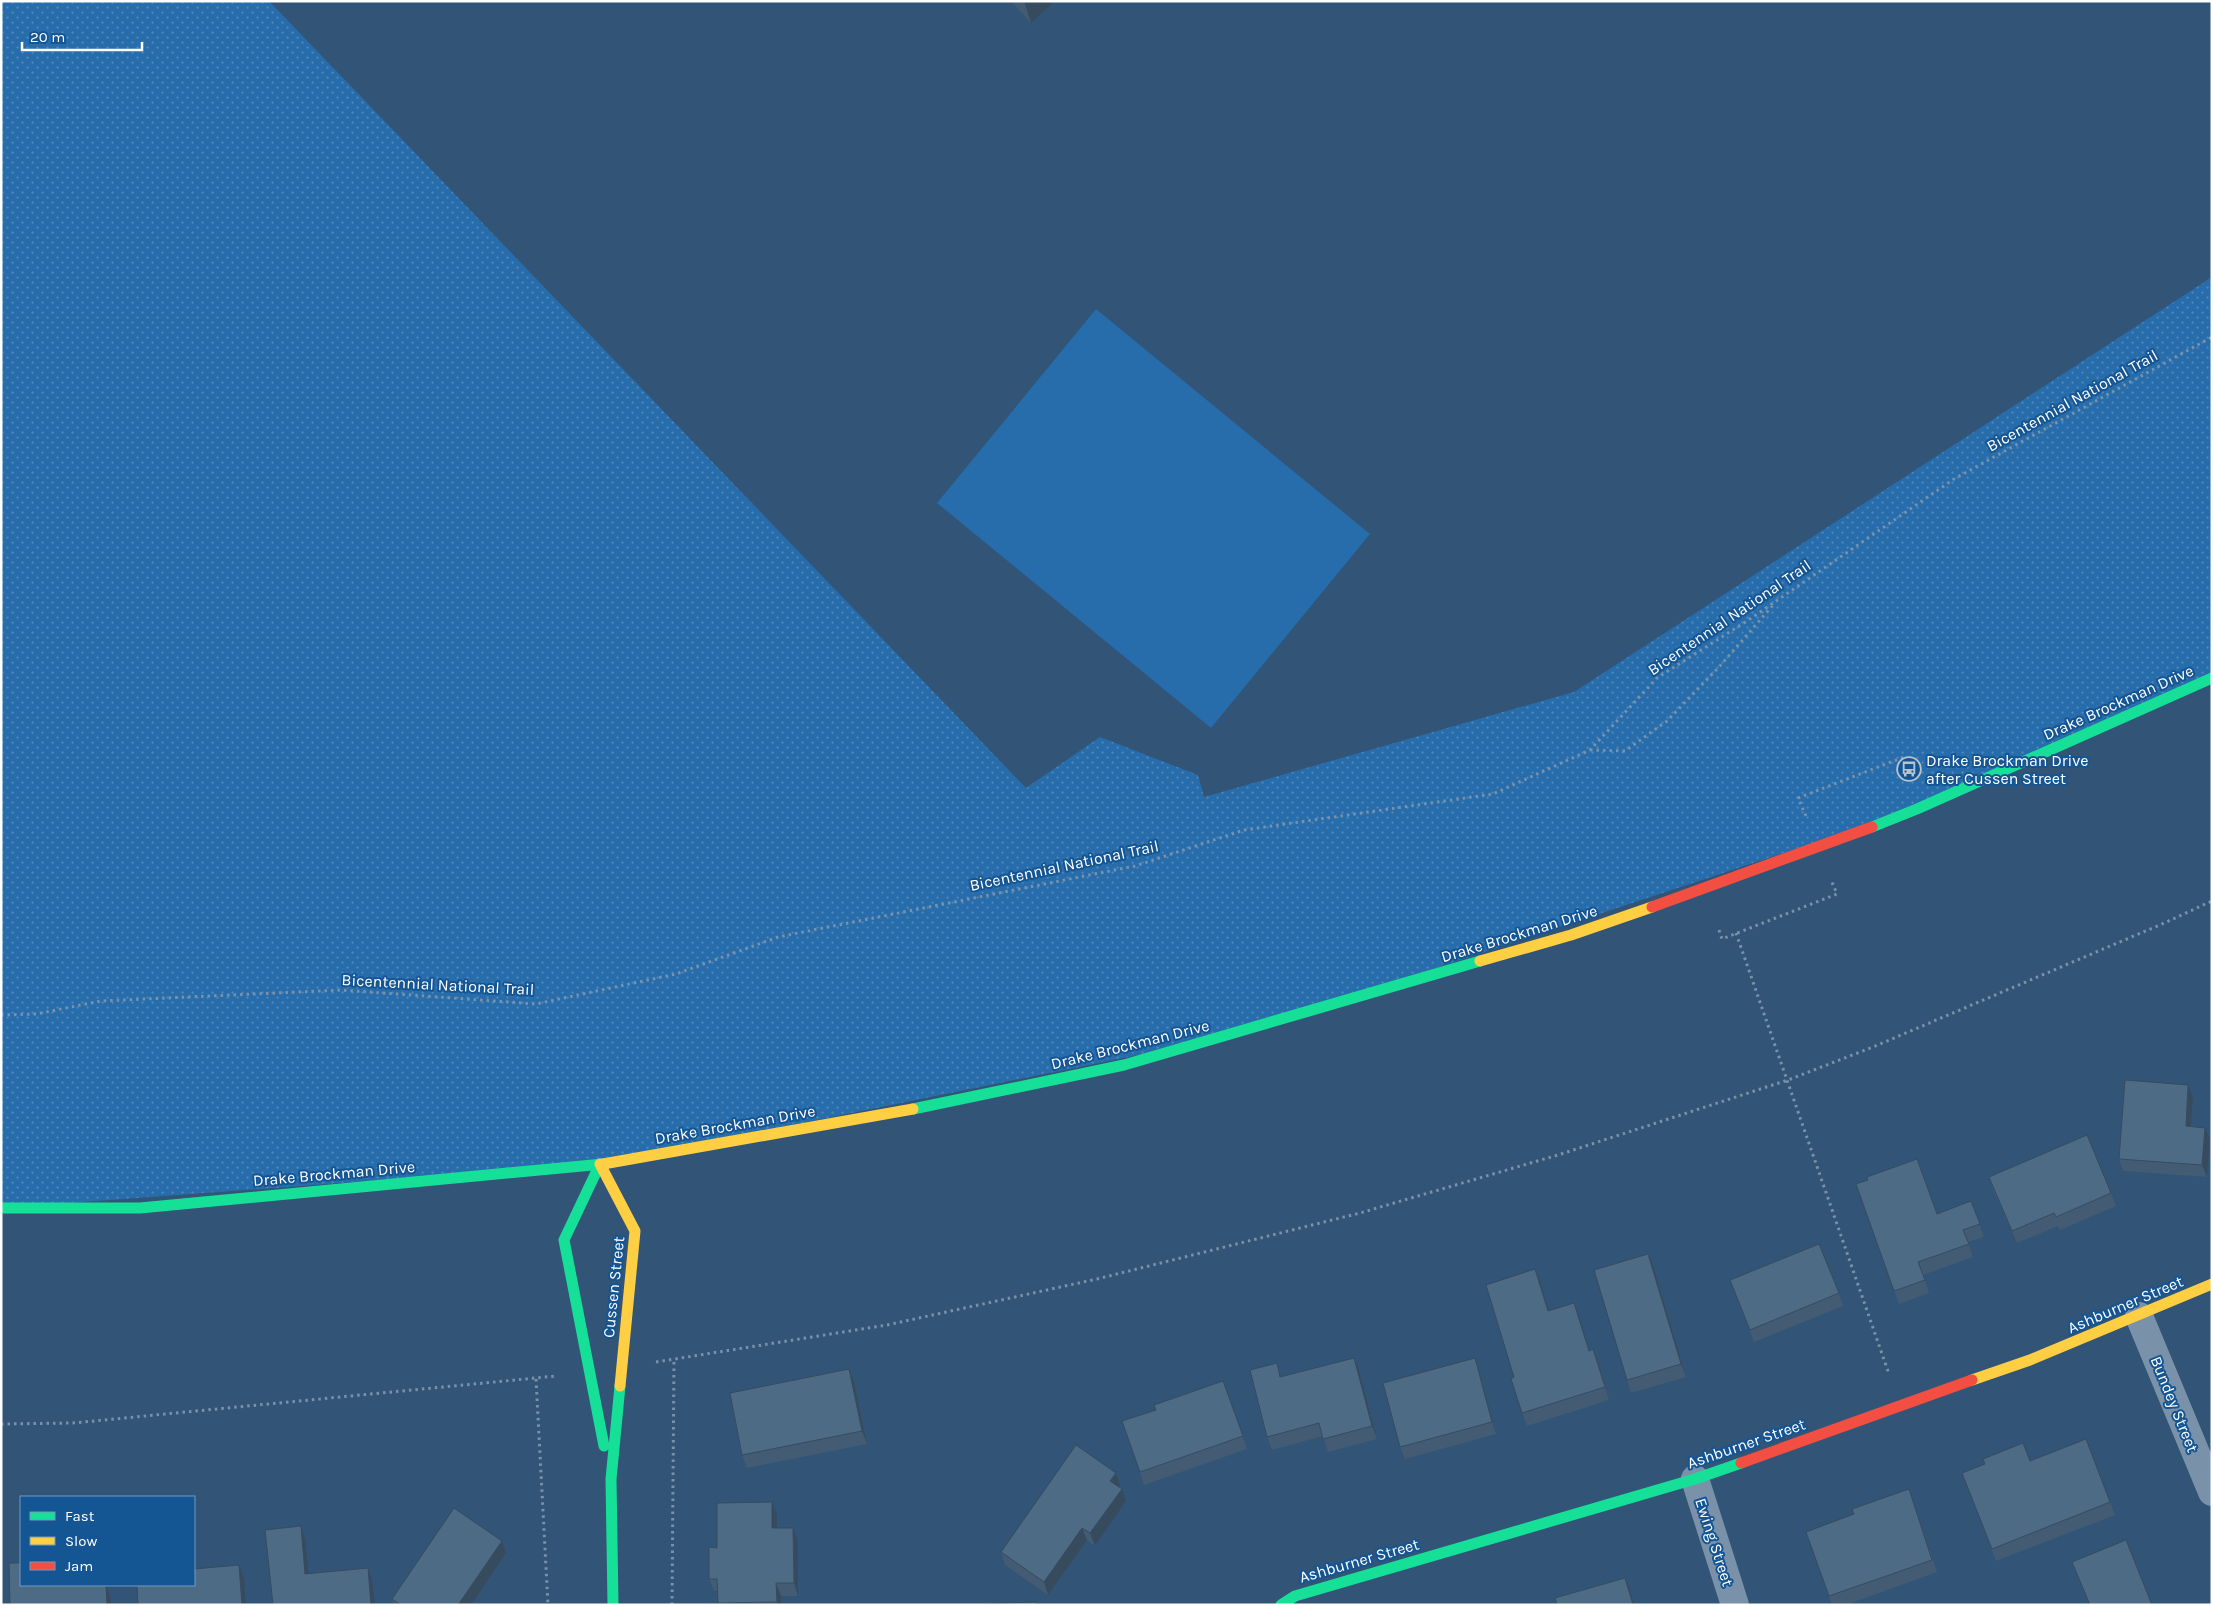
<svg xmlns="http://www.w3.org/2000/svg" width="2213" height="1606" viewBox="0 0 2213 1606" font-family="Karla,sans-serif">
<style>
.grass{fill:url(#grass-dots)}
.pitch{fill:#276cab}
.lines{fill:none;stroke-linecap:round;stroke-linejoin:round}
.path{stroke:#7a92a9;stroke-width:3;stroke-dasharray:2.5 4;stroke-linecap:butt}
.street{stroke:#7a92a9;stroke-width:28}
.fast{stroke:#16e098;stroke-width:11}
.slow{stroke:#ffcf43;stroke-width:11}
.jam{stroke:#f24e42;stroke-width:11}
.wall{fill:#435c73}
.shaded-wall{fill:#374b5e}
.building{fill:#4e6b86;stroke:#374b5e}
.labels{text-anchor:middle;stroke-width:4;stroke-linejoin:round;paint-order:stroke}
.street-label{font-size:16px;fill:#fff;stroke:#145594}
.poi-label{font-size:16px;fill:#fff;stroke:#145594;text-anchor:start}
</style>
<defs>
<pattern id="grass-dots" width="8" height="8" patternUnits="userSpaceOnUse" patternTransform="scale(1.25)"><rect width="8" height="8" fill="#276cab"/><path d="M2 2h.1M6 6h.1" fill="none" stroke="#5289bc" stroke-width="1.8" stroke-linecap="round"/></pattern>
</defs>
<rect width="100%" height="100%" fill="#315477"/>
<path class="grass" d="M 1,1 L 269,1 L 1026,788 L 1100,737 L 1198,775 L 1204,797 L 1574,692 L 2212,277 L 2212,678 L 1917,809 L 1227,1037 L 600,1164 L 1,1208 Z"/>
<path class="pitch" d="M 1096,309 L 1370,534 L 1211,728 L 937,503 Z"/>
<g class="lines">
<path class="path" d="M 1590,750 L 1625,751 L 1667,721 L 1719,667 L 1774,604
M 1806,816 L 1798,798 L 1904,757 L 1909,769
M 1719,930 L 1722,939 L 1837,894 L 1831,880
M 1736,933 L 1889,1374
M 1,1015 L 36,1014 L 101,1001 L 341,990 L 536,1004 L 676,974 L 778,937 L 1135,866 L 1244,830 L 1493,794 L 1590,750 L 1657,678 L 1747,621 L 1954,479 L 2212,337
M 656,1362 L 887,1325 L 1097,1279 L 1360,1213 L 1558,1155 L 1788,1080 L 1873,1047 L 2162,924 L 2212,901
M 536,1379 L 548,1605
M 1,1424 L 73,1423 L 556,1376
M 672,1605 L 674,1360"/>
<path class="street" d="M 2139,1316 L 2212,1492
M 1695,1479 L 1735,1605"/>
<path class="fast" d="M 1872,827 L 1917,809 L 2212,678
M 913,1109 L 1124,1065 L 1480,961
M 600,1164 L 564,1240 L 604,1446
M 1,1208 L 140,1208 L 603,1164
M 613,1605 L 611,1479 L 620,1386
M 1281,1605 L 1295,1596 L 1695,1479 L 1741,1463"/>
<path class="slow" d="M 1480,961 L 1571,935 L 1652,907
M 600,1164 L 635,1231 L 620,1386
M 603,1164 L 913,1109
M 1972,1380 L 2030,1360 L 2212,1284"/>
<path class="jam" d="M 1652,907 L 1872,827
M 1741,1463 L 1972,1380"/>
</g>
<path class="wall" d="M 1011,1 L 1055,1 L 1031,23 Z
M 2193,1097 L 2191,1127 L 2210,1140 L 2207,1177 L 2123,1171 L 2119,1159 Z
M 1989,1177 L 2111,1193 L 2116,1206 L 2060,1230 L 2058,1226 L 2017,1243 L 1993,1189 Z
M 1868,1180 L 1937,1214 L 1971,1201 L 1984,1237 L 1968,1242 L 1973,1257 L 1923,1275 L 1929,1293 L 1899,1304 L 1856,1184 Z
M 1648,1254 L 1653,1266 L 1686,1377 L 1631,1393 L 1627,1380 Z
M 1535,1269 L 1549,1311 L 1574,1303 L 1589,1350 L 1593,1349 L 1598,1362 L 1609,1400 L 1527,1426 L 1522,1413 L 1514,1377 Z
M 1730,1280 L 1839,1293 L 1843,1306 L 1754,1342 Z
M 1475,1358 L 1479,1371 L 1496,1434 L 1405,1459 L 1400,1447 Z
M 849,1369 L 854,1382 L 867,1444 L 747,1468 L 742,1455 Z
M 1359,1370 L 1377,1439 L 1328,1452 L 1323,1436 L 1272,1450 L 1267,1437 L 1282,1377 Z
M 1223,1381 L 1247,1449 L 1144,1485 L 1122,1421 L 1156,1410 Z
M 2086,1439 L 2115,1515 L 1996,1561 L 1967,1486 Z
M 1116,1473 L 1120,1485 L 1119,1487 L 1122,1489 L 1126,1501 L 1095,1546 L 1087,1540 L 1048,1595 L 1005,1565 L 1001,1552 Z
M 1909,1489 L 1937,1572 L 1846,1605 L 1832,1605 L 1806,1532 L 1854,1514 Z
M 777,1515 L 777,1528 L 798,1540 L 798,1596 L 781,1596 L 781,1605 L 718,1605 L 718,1591 L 714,1591 L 709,1579 L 717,1548 Z
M 506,1553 L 471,1605 L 394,1605 L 392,1599 Z"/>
<path class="shaded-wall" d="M 1024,1 L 1055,1 L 1031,23 Z
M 2188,1085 L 2193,1097 L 2190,1139 L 2186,1126 Z
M 2205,1128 L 2210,1140 L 2207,1177 L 2202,1165 Z
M 1648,1254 L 1653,1266 L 1686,1377 L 1681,1364 Z
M 1535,1269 L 1540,1282 L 1553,1324 L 1548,1311 Z
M 1574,1303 L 1579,1316 L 1593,1363 L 1589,1351 Z
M 1593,1349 L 1598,1362 L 1609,1400 L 1605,1387 Z
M 1354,1358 L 1359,1370 L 1377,1439 L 1372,1426 Z
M 1475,1358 L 1479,1371 L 1496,1434 L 1492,1422 Z
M 849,1369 L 854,1382 L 867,1444 L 862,1431 Z
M 1116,1473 L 1120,1485 L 1115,1493 L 1110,1481 Z
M 1122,1489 L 1126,1501 L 1095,1546 L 1090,1533 Z
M 772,1502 L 777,1515 L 777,1540 L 772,1528 Z
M 301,1526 L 305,1539 L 310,1587 L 305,1574 Z
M 793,1528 L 798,1540 L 798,1596 L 794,1583 Z
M 1082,1528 L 1087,1540 L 1048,1595 L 1044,1582 Z
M 502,1541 L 506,1553 L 471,1605 L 458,1605 Z
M 239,1565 L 244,1578 L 246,1605 L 242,1605 Z
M 368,1568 L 372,1580 L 375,1605 L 371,1605 Z
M 1625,1578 L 1630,1590 L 1634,1605 L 1633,1605 Z
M 776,1583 L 781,1596 L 781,1605 L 777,1605 L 777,1602 Z
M 106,1585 L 110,1596 L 111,1605 L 107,1605 Z"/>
<path class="building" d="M 2125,1080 L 2188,1085 L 2186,1126 L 2205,1128 L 2202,1165 L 2119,1159 Z
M 2087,1135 L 2111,1193 L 2056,1217 L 2054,1213 L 2012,1231 L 1989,1177 Z
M 1917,1159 L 1937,1214 L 1971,1201 L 1980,1224 L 1963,1230 L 1969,1244 L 1918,1262 L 1925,1280 L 1894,1291 L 1856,1184 L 1868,1180 L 1867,1177 Z
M 1819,1244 L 1839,1293 L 1750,1330 L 1730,1280 Z
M 1648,1254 L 1681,1364 L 1627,1380 L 1594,1270 Z
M 1535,1269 L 1548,1311 L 1574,1303 L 1589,1351 L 1593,1349 L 1605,1387 L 1522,1413 L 1511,1379 L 1514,1377 L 1486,1285 Z
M 1354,1358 L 1372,1426 L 1323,1439 L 1319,1423 L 1267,1437 L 1250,1370 L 1277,1363 L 1280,1377 Z
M 1475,1358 L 1492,1422 L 1400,1447 L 1383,1383 Z
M 849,1369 L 862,1431 L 742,1455 L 730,1393 Z
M 1223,1381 L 1243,1436 L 1140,1472 L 1122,1421 L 1156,1410 L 1154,1405 Z
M 2086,1439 L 2110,1502 L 1992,1549 L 1962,1473 L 1985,1464 L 1983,1459 L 2023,1443 L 2030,1461 Z
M 1076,1445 L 1116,1473 L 1110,1481 L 1122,1489 L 1090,1533 L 1082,1528 L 1044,1582 L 1001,1552 Z
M 1909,1489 L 1932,1560 L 1829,1596 L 1806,1532 L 1854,1514 L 1852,1509 Z
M 772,1502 L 772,1528 L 793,1528 L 794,1583 L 776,1583 L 777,1602 L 718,1603 L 717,1579 L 709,1579 L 709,1547 L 717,1548 L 717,1503 Z
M 454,1508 L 502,1541 L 458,1605 L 401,1605 L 392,1599 Z
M 301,1526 L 305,1574 L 368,1568 L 371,1605 L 273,1605 L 265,1530 Z
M 2126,1540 L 2152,1605 L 2090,1605 L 2072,1562 Z
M 9,1563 L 21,1563 L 21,1585 L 106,1585 L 107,1605 L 10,1605 Z
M 239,1565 L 242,1605 L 138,1605 L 137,1585 L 194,1585 L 194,1569 Z
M 1625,1578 L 1633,1605 L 1557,1605 L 1555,1598 Z
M 1036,1602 L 1036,1605 L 983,1605 L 983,1604 Z"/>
<defs>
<g id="bus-ring" transform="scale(1.25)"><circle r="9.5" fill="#145594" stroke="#b7c3cf" stroke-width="1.5"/><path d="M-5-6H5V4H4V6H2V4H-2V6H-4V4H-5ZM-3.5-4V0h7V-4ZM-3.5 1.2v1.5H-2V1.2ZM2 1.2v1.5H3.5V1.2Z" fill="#b7c3cf"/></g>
</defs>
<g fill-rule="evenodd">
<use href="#bus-ring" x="1909" y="769"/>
</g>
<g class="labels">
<g class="street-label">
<text transform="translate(2072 400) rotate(-29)" y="6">Bicentennial National Trail</text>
<text transform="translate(1729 617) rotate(-34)" y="6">Bicentennial National Trail</text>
<text transform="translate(2118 702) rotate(-24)" y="6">Drake Brockman Drive</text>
<text transform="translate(1064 865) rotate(-12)" y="6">Bicentennial National Trail</text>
<text transform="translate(1519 933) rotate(-17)" y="6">Drake Brockman Drive</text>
<text transform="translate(438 984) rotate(3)" y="6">Bicentennial National Trail</text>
<text transform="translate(1130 1044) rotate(-14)" y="6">Drake Brockman Drive</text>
<text transform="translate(735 1124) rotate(-10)" y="6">Drake Brockman Drive</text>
<text transform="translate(334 1173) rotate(-5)" y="6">Drake Brockman Drive</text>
<text transform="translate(613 1287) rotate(-84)" y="6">Cussen Street</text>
<text transform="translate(2125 1304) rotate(-23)" y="6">Ashburner Street</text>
<text transform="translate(2175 1404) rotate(68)" y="6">Bundey Street</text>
<text transform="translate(1746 1443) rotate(-19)" y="6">Ashburner Street</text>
<text transform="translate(1715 1542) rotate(72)" y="6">Ewing Street</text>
<text transform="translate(1359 1560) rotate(-16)" y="6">Ashburner Street</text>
</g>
<g class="poi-label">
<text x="1926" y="766">Drake Brockman Drive<tspan x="1926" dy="18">after Cussen Street</tspan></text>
</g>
</g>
<rect width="2213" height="1606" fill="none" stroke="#ffffff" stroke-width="5"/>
<rect x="20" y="1496" width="175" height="90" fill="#145594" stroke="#7299bf"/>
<rect x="30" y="1512" width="25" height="8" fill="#16e098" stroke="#7299bf"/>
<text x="65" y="1521" font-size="15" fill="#ffffff">Fast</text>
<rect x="30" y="1537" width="25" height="8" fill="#ffcf43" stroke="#7299bf"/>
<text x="65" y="1546" font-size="15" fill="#ffffff">Slow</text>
<rect x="30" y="1562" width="25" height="8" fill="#f24e42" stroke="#7299bf"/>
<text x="65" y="1571" font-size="15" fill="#ffffff">Jam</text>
<path d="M22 42v8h120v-8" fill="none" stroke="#ffffff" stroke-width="2.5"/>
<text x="30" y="42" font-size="15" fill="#ffffff" stroke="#145594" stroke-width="4" paint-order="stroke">20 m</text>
</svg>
